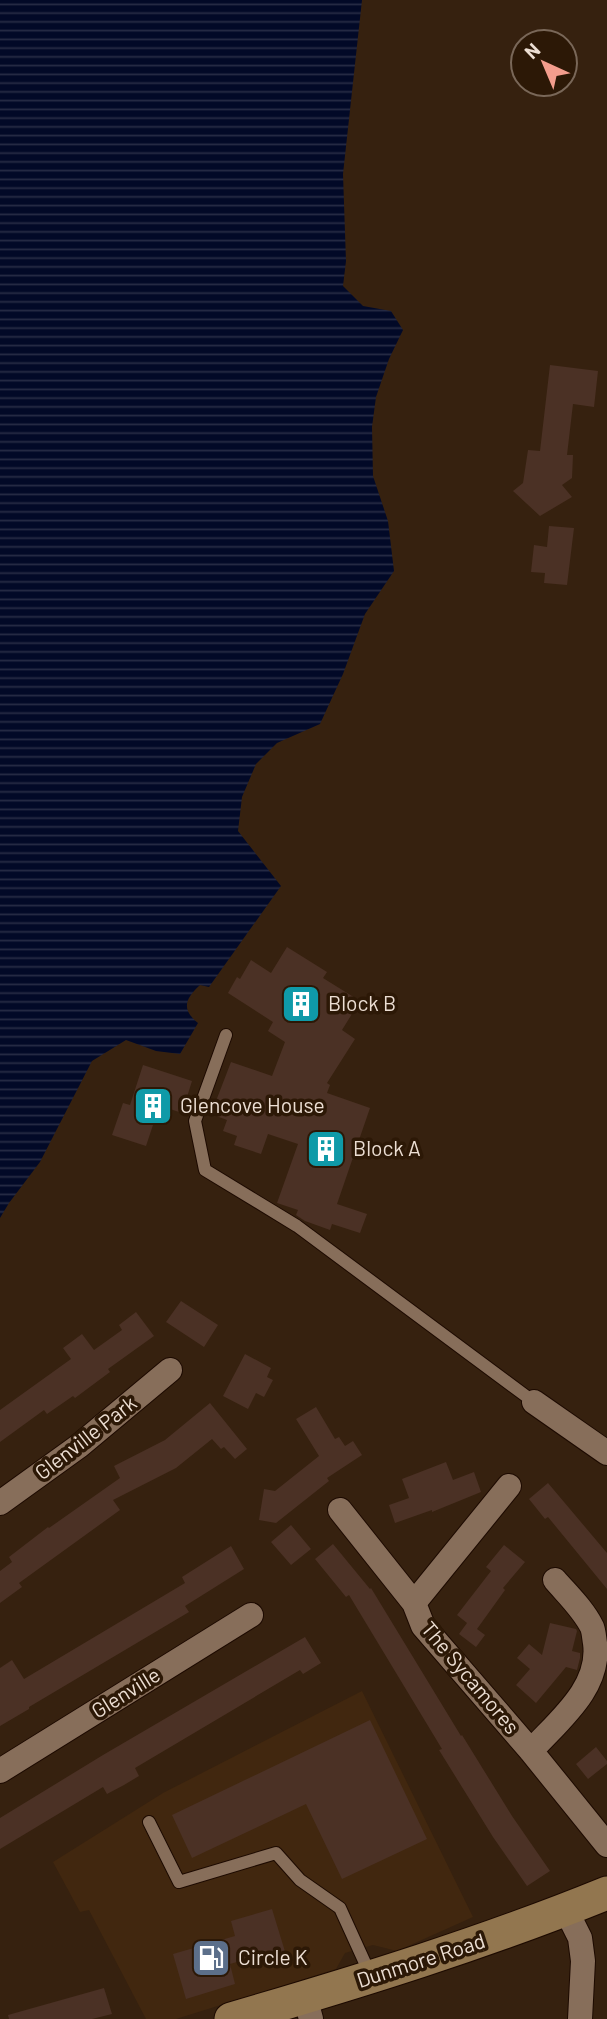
<svg xmlns="http://www.w3.org/2000/svg" width="607" height="2019" viewBox="0 0 607 2019" font-family="Barlow,sans-serif">
<style>
.built{fill:#41270f}
.water{fill:url(#water-rules)}
.building{fill:#4b3125}
.lines{fill:none;stroke-linecap:round;stroke-linejoin:round}
.service-casing{stroke:#1d0a00;stroke-width:14}
.minor-casing{stroke:#1d0a00;stroke-width:26}
.secondary-casing{stroke:#1d0a00;stroke-width:35}
.service{stroke:#876e5a;stroke-width:12}
.minor{stroke:#876e5a;stroke-width:24}
.secondary{stroke:#92764f;stroke-width:33}
.labels{text-anchor:middle;stroke-width:7;stroke-linejoin:round;paint-order:stroke}
.poi-label{font-size:21px;fill:#ecded3;stroke:#2c1806;text-anchor:start}
.street-label{font-size:21px;fill:#ecded3;stroke:#2c1806}
</style>
<defs>
<pattern id="water-rules" width="6" height="5" patternUnits="userSpaceOnUse" patternTransform="scale(1.75)"><rect width="6" height="5" fill="#020927"/><path d="M0 2.5h6" fill="none" stroke="#272c45"/></pattern>
</defs>
<rect width="100%" height="100%" fill="#36210f"/>
<path class="built" d="M 362,1691 L 473,1917 L 397,1951 L 373,1945 L 345,1953 L 336,1969 L 176,2019 L 146,2019 L 89,1910 L 80,1912 L 53,1862 L 163,1793 Z"/>
<path class="water" d="M 0,0 L 362,0 L 343,174 L 346,261 L 343,286 L 363,306 L 391,311 L 403,330 L 389,359 L 376,397 L 372,427 L 373,476 L 388,521 L 394,571 L 365,614 L 343,674 L 320,724 L 277,743 L 256,764 L 242,797 L 238,831 L 281,886 L 209,987 L 200,985 C 185,999 181,1009 198,1023 L 180,1054 L 156,1051 L 126,1040 L 92,1061 L 40,1162 L 9,1203 L 0,1218 Z"/>
<path class="building" d="M 550,365 L 598,371 L 594,407 L 573,404 L 567,455 L 573,455 L 572,478 L 562,485 L 572,497 L 540,516 L 513,491 L 523,483 L 528,450 L 540,451 Z
M 549,526 L 574,528 L 567,585 L 544,583 L 545,573 L 531,572 L 534,545 L 547,547 Z
M 287,947 L 327,972 L 323,978 L 360,1001 L 342,1030 L 355,1039 L 327,1083 L 330,1085 L 327,1093 L 370,1108 L 337,1204 L 367,1214 L 360,1233 L 332,1224 L 330,1230 L 305,1221 L 296,1215 L 298,1210 L 277,1203 L 298,1144 L 268,1134 L 261,1154 L 234,1145 L 237,1136 L 223,1131 L 227,1120 L 211,1114 L 231,1062 L 272,1076 L 285,1042 L 268,1031 L 273,1022 L 228,993 L 237,977 L 240,979 L 251,960 L 271,973 Z
M 143,1065 L 192,1081 L 182,1113 L 167,1108 L 162,1121 L 155,1119 L 146,1146 L 112,1135 L 123,1103 L 130,1105 Z
M 181,1301 L 218,1325 L 204,1347 L 166,1322 Z
M 136,1312 L 154,1336 L 108,1369 L 110,1372 L 75,1398 L 73,1396 L 47,1414 L 44,1410 L 0,1442 L 0,1410 L 71,1359 L 63,1348 L 82,1334 L 94,1350 L 122,1330 L 119,1325 Z
M 245,1354 L 271,1368 L 267,1377 L 273,1380 L 264,1397 L 256,1393 L 248,1409 L 223,1396 Z
M 210,1403 L 247,1449 L 235,1459 L 224,1447 L 221,1449 L 212,1439 L 176,1468 L 113,1500 L 120,1510 L 19,1583 L 22,1587 L 0,1603 L 0,1571 L 12,1562 L 9,1557 L 48,1527 L 49,1528 L 120,1478 L 114,1466 L 165,1440 Z
M 316,1407 L 335,1439 L 339,1437 L 345,1446 L 353,1441 L 362,1455 L 327,1478 L 329,1481 L 276,1523 L 259,1520 L 264,1489 L 275,1491 L 319,1456 L 296,1419 Z
M 446,1462 L 453,1480 L 474,1472 L 481,1492 L 432,1512 L 432,1510 L 395,1523 L 389,1505 L 409,1498 L 402,1479 Z
M 548,1483 L 607,1553 L 607,1589 L 548,1517 L 545,1519 L 529,1499 Z
M 291,1525 L 311,1549 L 291,1565 L 271,1542 Z
M 333,1544 L 370,1589 L 371,1588 L 461,1736 L 462,1735 L 512,1816 L 550,1871 L 527,1886 L 493,1837 L 439,1750 L 442,1749 L 349,1595 L 346,1597 L 315,1559 Z
M 504,1545 L 525,1562 L 503,1588 L 505,1590 L 477,1629 L 485,1635 L 476,1647 L 459,1634 L 467,1623 L 457,1615 L 491,1571 L 486,1567 Z
M 231,1546 L 244,1569 L 185,1606 L 189,1612 L 29,1707 L 29,1709 L 0,1726 L 0,1668 L 12,1660 L 24,1679 L 185,1583 L 182,1577 Z
M 550,1623 L 576,1629 L 577,1631 L 572,1651 L 580,1653 L 580,1658 L 577,1670 L 566,1667 L 536,1703 L 516,1685 L 530,1669 L 517,1658 L 529,1644 L 542,1655 Z
M 305,1637 L 321,1663 L 303,1674 L 300,1670 L 135,1768 L 139,1776 L 124,1785 L 107,1794 L 103,1787 L 0,1849 L 0,1818 L 103,1755 Z
M 370,1720 L 427,1839 L 342,1879 L 306,1804 L 192,1858 L 172,1815 Z
M 596,1747 L 607,1761 L 607,1764 L 588,1779 L 576,1764 Z
M 272,1909 L 287,1958 L 270,1963 L 267,1953 L 230,1964 L 235,1984 L 186,1999 L 173,1954 L 235,1936 L 231,1921 Z
M 104,1988 L 112,2014 L 92,2019 L 9,2019 L 8,2015 Z"/>
<g class="lines">
<g class="service-casing">
<path id="service" d="M 226,1035 L 195,1121 L 205,1170 L 297,1226 L 534,1402
M 149,1822 L 179,1882 L 276,1853 L 300,1880 L 340,1908 L 370,1974"/>
</g>
<g class="minor-casing">
<path id="minor" d="M 534,1402 L 607,1453
M 0,1503 L 79,1446 L 170,1370
M 340,1510 L 414,1603 L 423,1626 L 531,1751 L 607,1845
M 414,1603 L 509,1486
M 531,1751 C 558,1721 601,1688 595,1643 C 594,1638 594,1632 592,1627 C 583,1609 568,1595 555,1580
M 0,1771 L 251,1615
M 566,1910 L 580,1938 L 583,1961 L 580,2019
M 305,1997 L 311,2019"/>
</g>
<g class="secondary-casing">
<path id="secondary" d="M 231,2019 C 358,1982 484,1943 607,1893"/>
</g>
<use href="#service" class="service"/>
<use href="#minor" class="minor"/>
<use href="#secondary" class="secondary"/>
</g>
<defs>
<g id="building-square" transform="scale(2.0125)"><rect x="-9" y="-9" width="18" height="18" rx="4" fill="#0f9aa8" stroke="#2c1806"/><path d="M-4-6H4V6H1V3H-1V6H-4ZM-2.5-4.3h1.7v1.8h-1.7ZM.8-4.3h1.7v1.8H.8ZM-2.5-1h1.7V.8h-1.7ZM.8-1h1.7V.8H.8Z" fill="#fff"/></g>
<g id="fuel-square" transform="scale(2.0125)"><rect x="-9" y="-9" width="18" height="18" rx="4" fill="#5c6f8a" stroke="#2c1806"/><path d="M-5.5-6h7V0h2V4h1.3V-2.5L3-4.5l.8-.8L6-3V5H2.5V1h-1V6h-7ZM-4.2-4.7v3.2H.2V-4.7Z" fill="#fff"/></g>
</defs>
<g fill-rule="evenodd">
<use href="#building-square" x="301" y="1004"/>
<use href="#building-square" x="153" y="1106"/>
<use href="#building-square" x="326" y="1149"/>
<use href="#fuel-square" x="211" y="1958"/>
</g>
<g class="labels">
<g class="poi-label">
<text x="328" y="1011">Block B</text>
<text x="180" y="1113">Glencove House</text>
<text x="353" y="1156">Block A</text>
<text x="238" y="1965">Circle K</text>
</g>
<g class="street-label">
<text transform="translate(86 1438) rotate(-38)" y="7">Glenville Park</text>
<text transform="translate(470 1678) rotate(50)" y="7">The Sycamores</text>
<text transform="translate(126 1693) rotate(-32)" y="7">Glenville</text>
<text transform="translate(421 1961) rotate(-18)" y="7">Dunmore Road</text>
</g>
</g>
<g transform="translate(544 63) rotate(316)"><circle r="33" fill="#2c1806" stroke="#796758" stroke-width="2"/>
<path d="M0-5L12 26L0 18L-12 26Z" fill="#f49d8d"/>
<text y="-10" font-size="19" font-weight="bold" text-anchor="middle" fill="#ecded3">N</text>
</g>
</svg>
